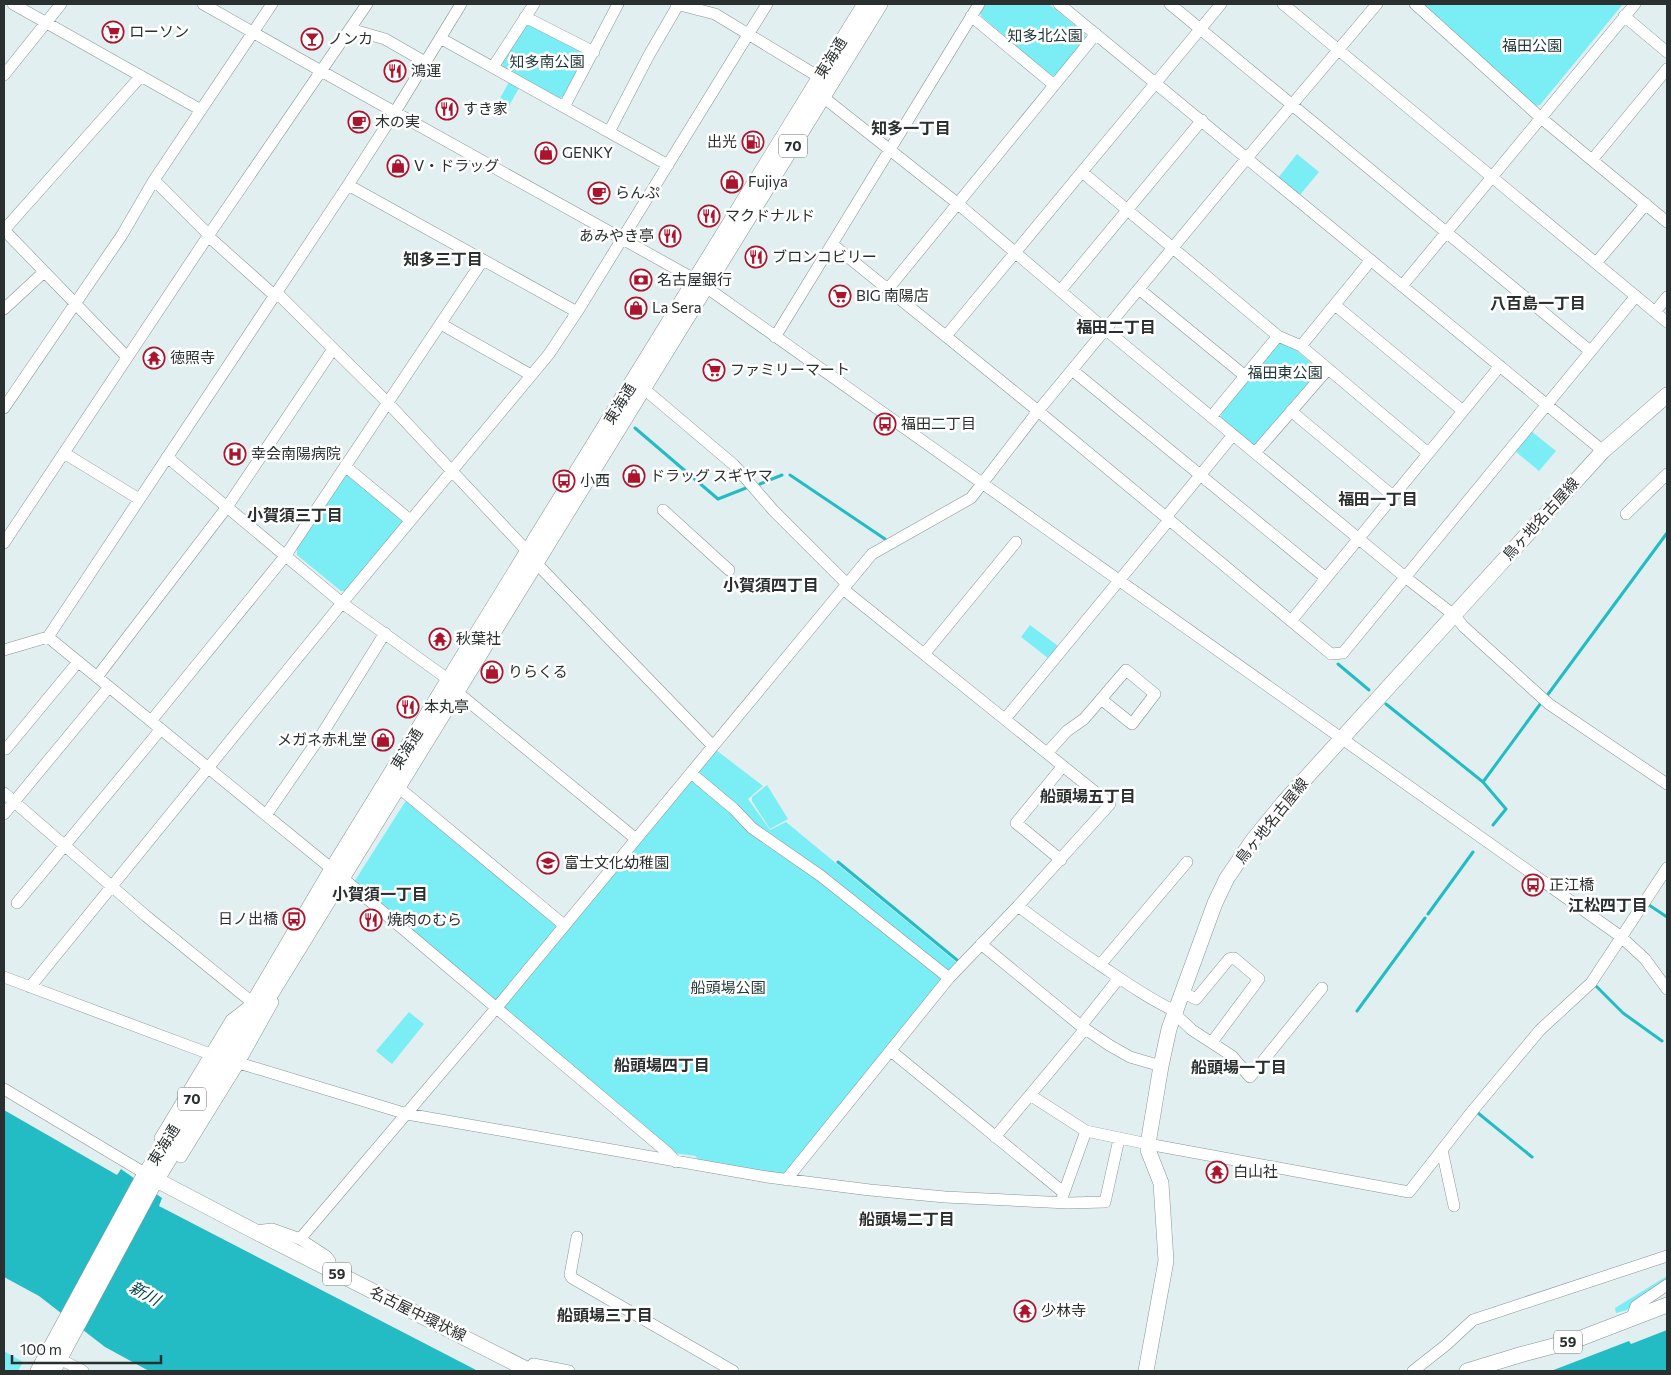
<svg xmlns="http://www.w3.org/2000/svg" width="1671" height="1375" viewBox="0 0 1671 1375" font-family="Commissioner,'Noto Sans JP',sans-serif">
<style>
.green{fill:#7bedf4}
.water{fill:#23bcc5}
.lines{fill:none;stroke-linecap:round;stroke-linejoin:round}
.stream{stroke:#23bcc5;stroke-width:3}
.minor-casing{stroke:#889595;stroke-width:12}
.major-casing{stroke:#889595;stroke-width:16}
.minor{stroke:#fff;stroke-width:11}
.major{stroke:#fff;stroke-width:15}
.labels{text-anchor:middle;stroke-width:5;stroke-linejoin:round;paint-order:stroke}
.shield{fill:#fff;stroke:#6a6d6d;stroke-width:1}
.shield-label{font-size:14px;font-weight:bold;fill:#2a2f2f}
.poi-label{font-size:15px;fill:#2a2f2f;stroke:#fff;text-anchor:start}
.park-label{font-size:15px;fill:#21383a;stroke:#fff}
.street-label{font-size:15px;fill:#2a2f2f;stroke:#fff}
.neighbourhood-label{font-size:16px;font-weight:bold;fill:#2a2f2f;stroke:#fff}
.water-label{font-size:16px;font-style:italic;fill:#034549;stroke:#fff}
</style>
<rect width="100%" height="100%" fill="#e2eff0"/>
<path class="green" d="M 986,4 L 1049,4 L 1085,34 L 1086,39 L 1056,75 L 1052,76 L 982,17 L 980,13 Z
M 1421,4 L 1623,4 L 1540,105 L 1535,106 Z
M 531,24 L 585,51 L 587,55 L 564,97 L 558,98 L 503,66 L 502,62 L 527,25 Z
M 509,82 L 519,88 L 504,115 L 494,109 Z
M 1297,154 L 1319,172 L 1299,196 L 1278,178 Z
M 1283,342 L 1296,350 L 1318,369 L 1318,371 L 1256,444 L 1252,444 L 1221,417 L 1221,412 L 1278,343 Z
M 1531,431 L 1556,451 L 1539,471 L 1515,451 Z
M 346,475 L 351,475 L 402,518 L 402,523 L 345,591 L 341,591 L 297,555 L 297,548 Z
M 1030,625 L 1058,646 L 1048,658 L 1021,637 Z
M 716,750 L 763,786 L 748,799 L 770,830 L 786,822 L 956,962 L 785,1173 L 781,1174 L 697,1159 L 696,1156 L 673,1153 L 354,882 L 407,799 L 559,924 Z
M 767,785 L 788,819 L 770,829 L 752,801 L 752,797 Z
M 409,1012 L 424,1024 L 392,1064 L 376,1051 Z
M 1667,1276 L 1667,1280 L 1627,1310 L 1616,1313 L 1615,1308 Z
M 4,1351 L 23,1362 L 18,1371 L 4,1371 Z"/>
<path class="water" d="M 4,1110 L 117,1175 L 121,1169 L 162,1198 L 159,1206 L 478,1371 L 149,1371 L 105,1347 L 39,1296 L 4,1277 Z
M 1667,1330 L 1667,1371 L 1551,1371 L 1629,1341 L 1631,1344 Z"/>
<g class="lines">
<path class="stream" d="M 635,428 L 718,499 L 746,488
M 790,475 L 885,539
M 760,484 L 782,475
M 1338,664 L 1369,690
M 1546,697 L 1667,533
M 1386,704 L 1483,782 L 1506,809 L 1493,825
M 1483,782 L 1541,703
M 838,862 L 957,960
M 1649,905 L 1667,917
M 1428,914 L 1473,852
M 1595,985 L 1623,1013 L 1662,1041
M 1357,1011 L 1425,918
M 1478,1113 L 1532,1157"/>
<g class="minor-casing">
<path id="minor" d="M 13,4 L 201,110
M 203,4 L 321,71 L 696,280 L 1620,936 L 1645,959 L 1667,989
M 676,4 L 715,14 L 819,77
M 1059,4 L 1603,451
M 1170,4 L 1590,351
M 1283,4 L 1667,322
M 1415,4 L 1541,118 L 1667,222
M 971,16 L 1054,85
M 1624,16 L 1667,52
M 525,17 L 594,52
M 350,29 L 385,39 L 425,62
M 440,38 L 668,165
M 493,67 L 534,4
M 4,75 L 61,4
M 823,97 L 957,203 L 1105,329 L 1405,577 L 1454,615 L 1464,627 L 1549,704 L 1667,784
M 564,107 L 618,4
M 609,132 L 649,55 L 678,5
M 1592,160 L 1667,69
M 1082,172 L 1278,336 L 1301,346 L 1428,453
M 154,180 L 209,235
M 348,185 L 577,312
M 4,230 L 141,76
M 4,230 L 127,357
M 208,236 L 274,295
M 832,244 L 1038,411 L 1331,654 L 1343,653 L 1636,296
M 1596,263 L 1646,204
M 1402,286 L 1635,4
M 888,289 L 1096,34
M 1139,289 L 1245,376
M 1060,291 L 1202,120
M 276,292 L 388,403 L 528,552 L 536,563 L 713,746
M 1335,305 L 1463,411
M 4,309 L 44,272
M 1655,312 L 1667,297
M 441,324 L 531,375
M 946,336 L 1221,4
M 775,337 L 979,4
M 1301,346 L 1371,260
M 1072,370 L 1326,578
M 643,388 L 734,465 L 773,510 L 847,584
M 4,408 L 122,235 L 154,180 L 272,4
M 1291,411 L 1393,496
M 1211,417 L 1278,336
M 64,453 L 139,499
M 1255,453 L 1328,369
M 167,457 L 342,603 L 449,680
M 345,466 L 410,520
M 663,510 L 729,570
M 1626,514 L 1667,474
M 1166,517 L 1233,435
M 4,543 L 208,236 L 367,4
M 1291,621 L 1500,366
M 48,637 L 332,869 L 668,1153 L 676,1162
M 4,650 L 48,637 L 348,185 L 395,112 L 461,4
M 925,653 L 1016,542
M 97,677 L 227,507 L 333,349
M 457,692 L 636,839
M 1005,719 L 1169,520
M 151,721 L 286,555 L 483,260
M 4,748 L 6,749 L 78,662
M 1047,753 L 1067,731 L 1084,719 L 1126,670 L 1155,694 L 1132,724 L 1101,699
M 691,773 L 734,809 L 752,828 L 821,876 L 949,978
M 398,787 L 564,925
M 4,793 L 146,916 L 253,1003 L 231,1020 L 160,1138
M 4,814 L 109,687
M 266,815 L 322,734 L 385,633
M 1061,860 L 1016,823 L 1063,766
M 17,903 L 161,729
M 1018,906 C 1047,928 1076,949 1106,969 C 1128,984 1151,1000 1175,1011
M 981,944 L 1081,1026 L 1109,1045 L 1130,1057 L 1161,1066
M 1100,965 L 1187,862
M 4,977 L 210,1054
M 30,987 L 342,603 L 549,354 L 577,312 L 767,4
M 1182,992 L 1196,999 L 1229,959 L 1234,958 L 1259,979 L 1212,1042
M 1174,1013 L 1192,1030 L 1232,1056 L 1250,1077 L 1322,988
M 1081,1026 L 1119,978
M 891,1051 L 1063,1192
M 239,1063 L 407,1114 L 767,1177 L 870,1190 L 945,1197 L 1068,1203 L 1105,1202 L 1119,1139
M 4,1089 L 146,1174
M 1030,1095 L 1086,1131 L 1148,1144 L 1409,1192 L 1474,1109 L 1540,1030 L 1591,983 L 1667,868
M 995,1137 L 1085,1029
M 1442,1150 L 1454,1206
M 180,1156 L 181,1157 L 239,1063 L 273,1002
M 786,1180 L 949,978 L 1018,906 L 1110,804 L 843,589
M 1062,1198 L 1086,1131
M 254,1231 L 272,1229 L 300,1239 L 503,1000 L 872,554 L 971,498 L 1038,411 L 1247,158 L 1377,4
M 577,1237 L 570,1275 L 572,1278 L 733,1371
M 300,1239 L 326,1256 L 330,1261 L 330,1271
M 1631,1320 L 1636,1306 L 1667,1285
M 54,1356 L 83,1371
M 529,1371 L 533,1364 L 569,1371
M 1413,1371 L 1446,1345 L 1473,1320 L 1667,1256"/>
</g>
<g class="major-casing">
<path id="major" d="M 149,1176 L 254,1231 L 530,1371
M 38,1371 L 141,1181 L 253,1003 L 332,869 L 865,4
M 53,1371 L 152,1187 L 880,4
M 1146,1371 L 1166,1261 L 1161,1183 L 1148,1150 L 1148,1144 L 1161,1066 L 1169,1029 L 1215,903 L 1227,878 L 1253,840 L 1284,802 L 1603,451 L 1667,395
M 1467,1371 L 1523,1354 L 1576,1340 L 1667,1305"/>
</g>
<use href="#minor" class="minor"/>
<use href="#major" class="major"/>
</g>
<defs>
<g id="supermarket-ring" transform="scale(1.125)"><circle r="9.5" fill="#fff" stroke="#aa142c" stroke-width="1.5"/><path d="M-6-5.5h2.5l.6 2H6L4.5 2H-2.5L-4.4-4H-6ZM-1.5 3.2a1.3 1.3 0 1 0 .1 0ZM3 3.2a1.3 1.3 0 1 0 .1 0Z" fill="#aa142c"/></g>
<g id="bar-ring" transform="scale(1.125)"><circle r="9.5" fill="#fff" stroke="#aa142c" stroke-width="1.5"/><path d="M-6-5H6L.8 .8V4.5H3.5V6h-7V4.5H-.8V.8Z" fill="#aa142c"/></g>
<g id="restaurant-ring" transform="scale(1.125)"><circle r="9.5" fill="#fff" stroke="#aa142c" stroke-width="1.5"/><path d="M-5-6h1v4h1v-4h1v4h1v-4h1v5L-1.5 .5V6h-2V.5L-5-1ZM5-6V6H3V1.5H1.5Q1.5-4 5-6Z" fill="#aa142c"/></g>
<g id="cafe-ring" transform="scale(1.125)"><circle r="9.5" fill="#fff" stroke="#aa142c" stroke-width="1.5"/><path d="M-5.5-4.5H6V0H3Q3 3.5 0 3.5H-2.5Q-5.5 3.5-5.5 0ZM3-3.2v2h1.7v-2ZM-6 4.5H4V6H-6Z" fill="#aa142c"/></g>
<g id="fuel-ring" transform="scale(1.125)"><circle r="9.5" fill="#fff" stroke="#aa142c" stroke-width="1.5"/><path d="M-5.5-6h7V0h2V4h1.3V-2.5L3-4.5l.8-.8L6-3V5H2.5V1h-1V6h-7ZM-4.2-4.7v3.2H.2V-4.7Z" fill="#aa142c"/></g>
<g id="shop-ring" transform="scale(1.125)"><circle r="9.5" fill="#fff" stroke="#aa142c" stroke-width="1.5"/><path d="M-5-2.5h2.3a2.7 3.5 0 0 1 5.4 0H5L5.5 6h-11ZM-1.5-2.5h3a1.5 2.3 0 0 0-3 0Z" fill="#aa142c"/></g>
<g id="bank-ring" transform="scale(1.125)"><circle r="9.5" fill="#fff" stroke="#aa142c" stroke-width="1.5"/><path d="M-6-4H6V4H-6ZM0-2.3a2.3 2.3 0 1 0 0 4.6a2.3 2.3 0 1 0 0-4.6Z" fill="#aa142c"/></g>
<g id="temple-ring" transform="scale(1.125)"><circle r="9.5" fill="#fff" stroke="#aa142c" stroke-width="1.5"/><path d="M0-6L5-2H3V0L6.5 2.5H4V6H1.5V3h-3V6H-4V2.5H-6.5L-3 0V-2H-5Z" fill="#aa142c"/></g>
<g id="bus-ring" transform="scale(1.125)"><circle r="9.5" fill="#fff" stroke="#aa142c" stroke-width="1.5"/><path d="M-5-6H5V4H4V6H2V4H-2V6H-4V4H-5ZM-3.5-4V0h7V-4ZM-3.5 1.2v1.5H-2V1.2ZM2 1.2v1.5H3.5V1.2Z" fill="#aa142c"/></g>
<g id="hospital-ring" transform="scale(1.125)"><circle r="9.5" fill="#fff" stroke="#aa142c" stroke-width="1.5"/><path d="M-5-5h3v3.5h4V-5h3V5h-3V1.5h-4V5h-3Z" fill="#aa142c"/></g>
<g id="school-ring" transform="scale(1.125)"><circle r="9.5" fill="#fff" stroke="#aa142c" stroke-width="1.5"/><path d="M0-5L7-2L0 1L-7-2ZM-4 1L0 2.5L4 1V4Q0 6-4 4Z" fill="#aa142c"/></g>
</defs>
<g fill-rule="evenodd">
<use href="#supermarket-ring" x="113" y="32"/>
<use href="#bar-ring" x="312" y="39"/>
<use href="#restaurant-ring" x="395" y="71"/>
<use href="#restaurant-ring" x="447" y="109"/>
<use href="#cafe-ring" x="359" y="122"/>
<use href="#fuel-ring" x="753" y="142"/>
<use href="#shop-ring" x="546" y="153"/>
<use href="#shop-ring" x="398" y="166"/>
<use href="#shop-ring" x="732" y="182"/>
<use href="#cafe-ring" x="599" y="193"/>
<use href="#restaurant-ring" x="709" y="216"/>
<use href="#restaurant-ring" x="670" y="236"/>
<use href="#restaurant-ring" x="756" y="257"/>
<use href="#bank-ring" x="641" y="280"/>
<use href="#supermarket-ring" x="840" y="296"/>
<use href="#shop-ring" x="636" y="308"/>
<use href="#temple-ring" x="154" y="358"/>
<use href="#supermarket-ring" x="714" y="370"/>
<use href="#bus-ring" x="885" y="424"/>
<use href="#hospital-ring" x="235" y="454"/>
<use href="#shop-ring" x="634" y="476"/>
<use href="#bus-ring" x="564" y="481"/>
<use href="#temple-ring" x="440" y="639"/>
<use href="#shop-ring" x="492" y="672"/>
<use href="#restaurant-ring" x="408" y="707"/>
<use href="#shop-ring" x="383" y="740"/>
<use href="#school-ring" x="548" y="863"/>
<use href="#bus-ring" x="1533" y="885"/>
<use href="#bus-ring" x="294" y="919"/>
<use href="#restaurant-ring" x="371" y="920"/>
<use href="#temple-ring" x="1217" y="1172"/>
<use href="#temple-ring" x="1025" y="1311"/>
</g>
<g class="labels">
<g class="shield">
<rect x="779" y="134.5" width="28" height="23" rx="4"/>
<rect x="178" y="1087.5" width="28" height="23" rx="4"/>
<rect x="323" y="1262.5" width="28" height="23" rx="4"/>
<rect x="1554" y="1330.5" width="28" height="23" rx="4"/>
</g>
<g class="shield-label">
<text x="793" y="151">70</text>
<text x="192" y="1104">70</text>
<text x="337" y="1279">59</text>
<text x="1568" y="1347">59</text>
</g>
<g class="poi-label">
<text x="129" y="37">ローソン</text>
<text x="328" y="44">ノンカ</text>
<text x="411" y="76">鴻運</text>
<text x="463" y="114">すき家</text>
<text x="375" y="127">木の実</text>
<text x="737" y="147" text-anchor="end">出光</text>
<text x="562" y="158">GENKY</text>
<text x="414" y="171">V・ドラッグ</text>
<text x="748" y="187">Fujiya</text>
<text x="615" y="198">らんぷ</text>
<text x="725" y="221">マクドナルド</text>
<text x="654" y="241" text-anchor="end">あみやき亭</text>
<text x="772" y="262">ブロンコビリー</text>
<text x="657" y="285">名古屋銀行</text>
<text x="856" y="301">BIG 南陽店</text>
<text x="652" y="313">La Sera</text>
<text x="170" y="363">徳照寺</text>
<text x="730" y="375">ファミリーマート</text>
<text x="901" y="429">福田二丁目</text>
<text x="251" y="459">幸会南陽病院</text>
<text x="650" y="481">ドラッグ スギヤマ</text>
<text x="580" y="486">小西</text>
<text x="456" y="644">秋葉社</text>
<text x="508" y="677">りらくる</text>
<text x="424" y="712">本丸亭</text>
<text x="367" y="745" text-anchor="end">メガネ赤札堂</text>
<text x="564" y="868">富士文化幼稚園</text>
<text x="1549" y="890">正江橋</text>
<text x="278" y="924" text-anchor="end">日ノ出橋</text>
<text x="387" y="925">焼肉のむら</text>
<text x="1233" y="1177">白山社</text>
<text x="1041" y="1316">少林寺</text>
</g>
<g class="park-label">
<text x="1045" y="41">知多北公園</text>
<text x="1532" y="51">福田公園</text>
<text x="547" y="67">知多南公園</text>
<text x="1285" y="378">福田東公園</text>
<text x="728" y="993">船頭場公園</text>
</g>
<g class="street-label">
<text transform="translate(831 58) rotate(-58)" y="5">東海通</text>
<text transform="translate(620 404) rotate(-58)" y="5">東海通</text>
<text transform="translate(1541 519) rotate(-48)" y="5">鳥ヶ地名古屋線</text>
<text transform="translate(407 749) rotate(-58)" y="5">東海通</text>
<text transform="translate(1272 821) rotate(-51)" y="5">鳥ヶ地名古屋線</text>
<text transform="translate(164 1145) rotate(-58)" y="5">東海通</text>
<text transform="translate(418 1314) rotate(26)" y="5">名古屋中環状線</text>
</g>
<g class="neighbourhood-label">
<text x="911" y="134">知多一丁目</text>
<text x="443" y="265">知多三丁目</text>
<text x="1538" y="309">八百島一丁目</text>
<text x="1116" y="333">福田二丁目</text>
<text x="1378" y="505">福田一丁目</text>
<text x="295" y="521">小賀須三丁目</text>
<text x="771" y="591">小賀須四丁目</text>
<text x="1088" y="802">船頭場五丁目</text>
<text x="380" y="900">小賀須一丁目</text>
<text x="1608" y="911">江松四丁目</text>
<text x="662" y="1071">船頭場四丁目</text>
<text x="1239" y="1073">船頭場一丁目</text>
<text x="907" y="1225">船頭場二丁目</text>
<text x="605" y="1321">船頭場三丁目</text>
</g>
<g class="water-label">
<text transform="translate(145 1293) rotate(29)" y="6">新川</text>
</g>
</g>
<rect width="1671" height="1375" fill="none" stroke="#2a2f2f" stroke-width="10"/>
<path d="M12 1355v8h149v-8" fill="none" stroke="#2a2f2f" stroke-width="2.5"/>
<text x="20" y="1355" font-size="15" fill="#2a2f2f" stroke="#ffffff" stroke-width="4" paint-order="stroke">100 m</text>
</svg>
